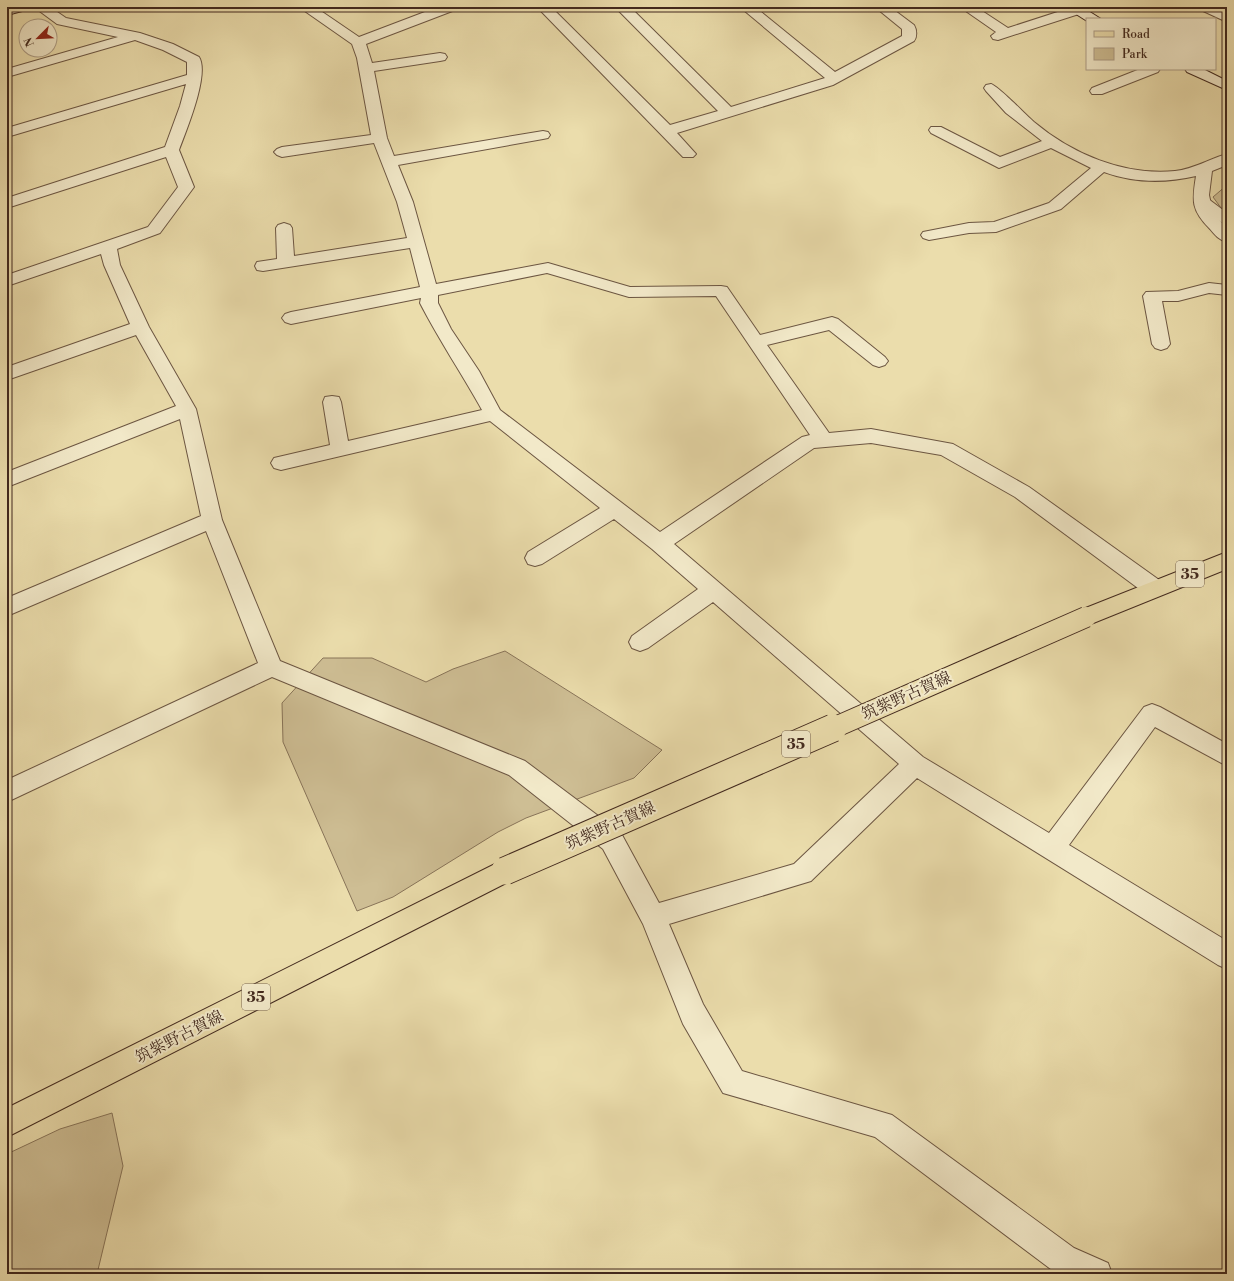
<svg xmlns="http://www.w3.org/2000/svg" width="1234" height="1281" viewBox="0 0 1234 1281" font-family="'Libre Bodoni','Noto Serif JP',serif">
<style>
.green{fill:#cebe94;stroke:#887459}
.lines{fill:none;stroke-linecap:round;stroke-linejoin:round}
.lane-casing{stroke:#6c5642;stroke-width:2}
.street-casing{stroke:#6c5642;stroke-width:2}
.secondary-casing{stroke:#42291e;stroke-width:2}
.primary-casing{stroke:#42291e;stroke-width:2}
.lane{fill:#f2e9c9;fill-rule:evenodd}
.street{fill:#f2e9c9;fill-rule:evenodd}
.secondary{fill:#f2e9c9;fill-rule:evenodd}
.primary{fill:#ebddac;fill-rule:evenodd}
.primary-bridge-far1-casing{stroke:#42291e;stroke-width:22;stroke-linecap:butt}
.primary-bridge-casing{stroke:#42291e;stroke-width:29;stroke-linecap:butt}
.primary-bridge-far1{stroke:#ebddac;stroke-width:20}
.primary-bridge{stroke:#ebddac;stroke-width:27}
.labels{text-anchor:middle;stroke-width:4;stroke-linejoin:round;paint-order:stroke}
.shield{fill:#f2e9c9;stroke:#776351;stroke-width:1}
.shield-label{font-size:15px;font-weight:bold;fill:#42291e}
.street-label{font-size:16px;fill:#42291e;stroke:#f2e9c9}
</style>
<rect width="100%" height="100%" fill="#ebddac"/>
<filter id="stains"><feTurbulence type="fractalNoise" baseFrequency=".005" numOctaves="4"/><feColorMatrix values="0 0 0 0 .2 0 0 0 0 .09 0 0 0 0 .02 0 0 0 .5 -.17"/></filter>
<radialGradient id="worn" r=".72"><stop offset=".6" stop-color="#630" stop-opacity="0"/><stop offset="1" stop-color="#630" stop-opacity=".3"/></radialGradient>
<path class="green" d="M 1227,185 L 1227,216 L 1213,197 Z
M 505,651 L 662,750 L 634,778 L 526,818 L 498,832 L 393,897 L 357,911 L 283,742 L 282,703 L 323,658 L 372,658 L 426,682 L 453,669 Z
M 112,1113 L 123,1166 L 97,1274 L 7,1274 L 7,1154 L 60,1129 Z"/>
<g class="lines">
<g class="lane-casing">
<path id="lane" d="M 1202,197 L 1207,198 L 1227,213 L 1227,224 L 1222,223 L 1197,204 L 1195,201 L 1197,198 Z"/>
</g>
<g class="street-casing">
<path id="street" d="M 34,7 L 50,7 L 66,18 L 140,33 L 173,44 L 199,57 C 210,74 186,131 179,150 L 194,187 L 160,233 L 117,249 L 120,265 L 149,327 L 196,409 L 222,520 L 280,661 L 525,761 L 621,833 L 659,903 L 794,864 L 899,764 L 713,602 L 648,648 L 640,651 L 632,648 L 629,642 L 632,636 L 698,589 L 652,549 L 614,519 L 542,564 L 535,566 L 528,564 L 525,558 L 528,552 L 600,508 L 490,421 L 281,470 L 274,468 L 271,463 L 274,458 L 330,445 L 323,402 L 325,397 L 332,396 L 339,397 L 341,402 L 348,441 L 482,410 C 462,374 439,340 420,303 L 421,298 L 291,324 L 285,322 L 282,318 L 285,314 L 291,312 L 420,287 L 410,248 L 263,271 L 257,270 L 255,266 L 257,262 L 277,259 L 276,228 L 278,225 L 284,223 L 290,225 L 292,228 L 294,256 L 407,238 L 397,202 L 374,143 L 282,157 L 277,155 L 274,152 L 277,149 L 282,147 L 371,135 L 357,58 L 352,44 L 299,7 L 315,7 L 359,37 L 438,7 L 457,7 L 455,10 L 366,44 L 372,63 L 440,53 L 445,54 L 447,57 L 445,60 L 440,61 L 374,71 L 387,138 L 394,156 L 543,131 L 548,132 L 550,135 L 548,138 L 543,139 L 398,165 L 413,202 L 436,284 L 548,263 L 630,287 L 721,286 L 727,287 L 760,335 L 832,317 L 838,319 L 885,357 L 888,361 L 885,365 L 879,367 L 873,365 L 829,330 L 767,345 L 829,433 L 871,429 L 953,444 L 1029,487 L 1162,582 L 1165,588 L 1162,594 L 1154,596 L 1146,594 L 1015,497 L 941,455 L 871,443 L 814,448 L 674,544 L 923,757 L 1049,833 L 1144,707 L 1152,704 L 1160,707 L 1227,744 L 1227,766 L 1155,727 L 1069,845 L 1227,941 L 1227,969 L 1218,965 L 917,778 L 811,881 L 669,924 L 703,1004 L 742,1071 L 892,1115 L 1074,1248 L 1108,1263 L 1112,1274 L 1062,1274 L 1052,1270 L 875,1137 L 723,1093 L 683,1024 L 643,924 L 603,849 L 509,775 L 272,677 L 7,802 L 7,780 L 258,663 L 206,531 L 7,616 L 7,598 L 201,516 L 180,419 L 7,487 L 7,472 L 176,406 L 136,335 L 7,380 L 7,367 L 130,324 L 104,265 L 101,254 L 7,286 L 7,275 L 148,227 L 178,187 L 166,157 L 7,208 L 7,198 L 165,147 L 180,106 L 186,84 L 7,137 L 7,128 L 187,75 L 187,62 L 163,50 L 135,40 L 7,77 L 7,69 L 118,37 L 57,24 ZM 547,273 L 629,297 L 716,296 L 810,435 L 802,437 L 660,532 L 500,410 L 479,371 L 451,329 L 438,303 L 438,295 Z
M 537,7 L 551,7 L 670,125 L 718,111 L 615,7 L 630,7 L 731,107 L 825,78 L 740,7 L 755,7 L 835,72 L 902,36 L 902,29 L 875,7 L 890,7 L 914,25 C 917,30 917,37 914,41 L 833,85 L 677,133 L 696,154 L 693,157 L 683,157 Z
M 960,7 L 976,7 L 1008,28 L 1073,7 L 1082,7 L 1084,10 L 1082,13 L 998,40 L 993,39 L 991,36 L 996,32 Z
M 1199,7 L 1216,7 L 1227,13 L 1227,22 L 1201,10 Z
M 1140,69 L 1160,69 L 1158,72 L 1102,94 L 1092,94 L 1090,91 L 1092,88 Z
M 991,84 C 998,86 1025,114 1034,122 C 1072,154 1124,176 1175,171 C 1194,169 1209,159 1227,154 L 1227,165 L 1212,171 L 1209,195 L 1213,214 L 1227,228 L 1227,242 C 1219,240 1215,235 1210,229 C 1191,210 1192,201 1196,176 C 1166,183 1134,183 1104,172 L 1061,209 L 996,232 L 969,233 L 929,240 L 923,238 L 921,235 L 923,232 L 969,223 L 994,222 L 1049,203 L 1091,168 L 1051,148 L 999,168 L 931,133 L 929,130 L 931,127 L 941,127 L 1000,157 L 1042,141 L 1006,113 L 986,91 L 984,88 L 986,85 Z
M 1209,283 L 1227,285 L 1227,295 L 1209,293 L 1178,301 L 1162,301 L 1170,344 L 1167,348 L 1161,350 L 1155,348 L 1152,344 L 1143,296 L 1146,292 L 1178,291 Z"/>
</g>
<g class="secondary-casing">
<path id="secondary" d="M 7,7 L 28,7 L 26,10 L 7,15 Z
M 1065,7 L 1082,7 L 1101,19 L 1087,19 L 1087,21 Z
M 1185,69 L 1203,69 L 1227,81 L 1227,90 L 1187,72 Z"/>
</g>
<g class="primary-casing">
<path id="primary" d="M 1227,552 L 1227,569 L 1086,626 L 1078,623 L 1075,617 L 1078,611 Z
M 505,859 L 514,863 L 518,871 L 514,879 L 7,1137 L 7,1108 Z"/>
</g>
<use href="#lane" class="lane"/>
<use href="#street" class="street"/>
<use href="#secondary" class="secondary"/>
<use href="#primary" class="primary"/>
<g class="primary-bridge-far1-casing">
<path id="primary-bridge-far1" d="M 831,729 L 1086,617"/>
</g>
<g class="primary-bridge-casing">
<path id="primary-bridge" d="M 505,871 L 833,728"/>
</g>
<use href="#primary-bridge-far1" class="primary-bridge-far1"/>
<use href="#primary-bridge" class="primary-bridge"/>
</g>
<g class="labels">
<g class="shield">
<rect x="1176" y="561" width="28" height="26" rx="3"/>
<rect x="782" y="731" width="28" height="26" rx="3"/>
<rect x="242" y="984" width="28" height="26" rx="3"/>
</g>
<g class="shield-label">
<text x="1190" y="579">35</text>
<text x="796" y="749">35</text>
<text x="256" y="1002">35</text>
</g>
<g class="street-label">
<text transform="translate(906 695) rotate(-24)" y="6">筑紫野古賀線</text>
<text transform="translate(610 825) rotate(-24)" y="6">筑紫野古賀線</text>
<text transform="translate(179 1036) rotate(-27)" y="6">筑紫野古賀線</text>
</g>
</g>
<rect width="1234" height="1281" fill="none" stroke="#ebddac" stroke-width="24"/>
<rect x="8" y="8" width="1218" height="1265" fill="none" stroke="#42291e" stroke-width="2"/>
<rect x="12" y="12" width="1210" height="1257" fill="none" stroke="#42291e"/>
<rect x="1086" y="18" width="130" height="52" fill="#f2e9c9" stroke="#ac9c85"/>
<rect x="1094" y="31" width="20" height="6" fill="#ebddac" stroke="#ac9c85"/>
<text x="1122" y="38" font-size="12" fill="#42291e">Road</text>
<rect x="1094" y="48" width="20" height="12" fill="#cebe94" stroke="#ac9c85"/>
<text x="1122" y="58" font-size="12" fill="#42291e">Park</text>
<g transform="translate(38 38) rotate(246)"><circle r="19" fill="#f2e9c9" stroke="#ac9c85"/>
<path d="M0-3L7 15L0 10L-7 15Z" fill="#8f2418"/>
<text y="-6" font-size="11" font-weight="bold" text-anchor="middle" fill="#42291e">N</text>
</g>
<rect width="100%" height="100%" filter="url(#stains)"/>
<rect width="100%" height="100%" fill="url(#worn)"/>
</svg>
